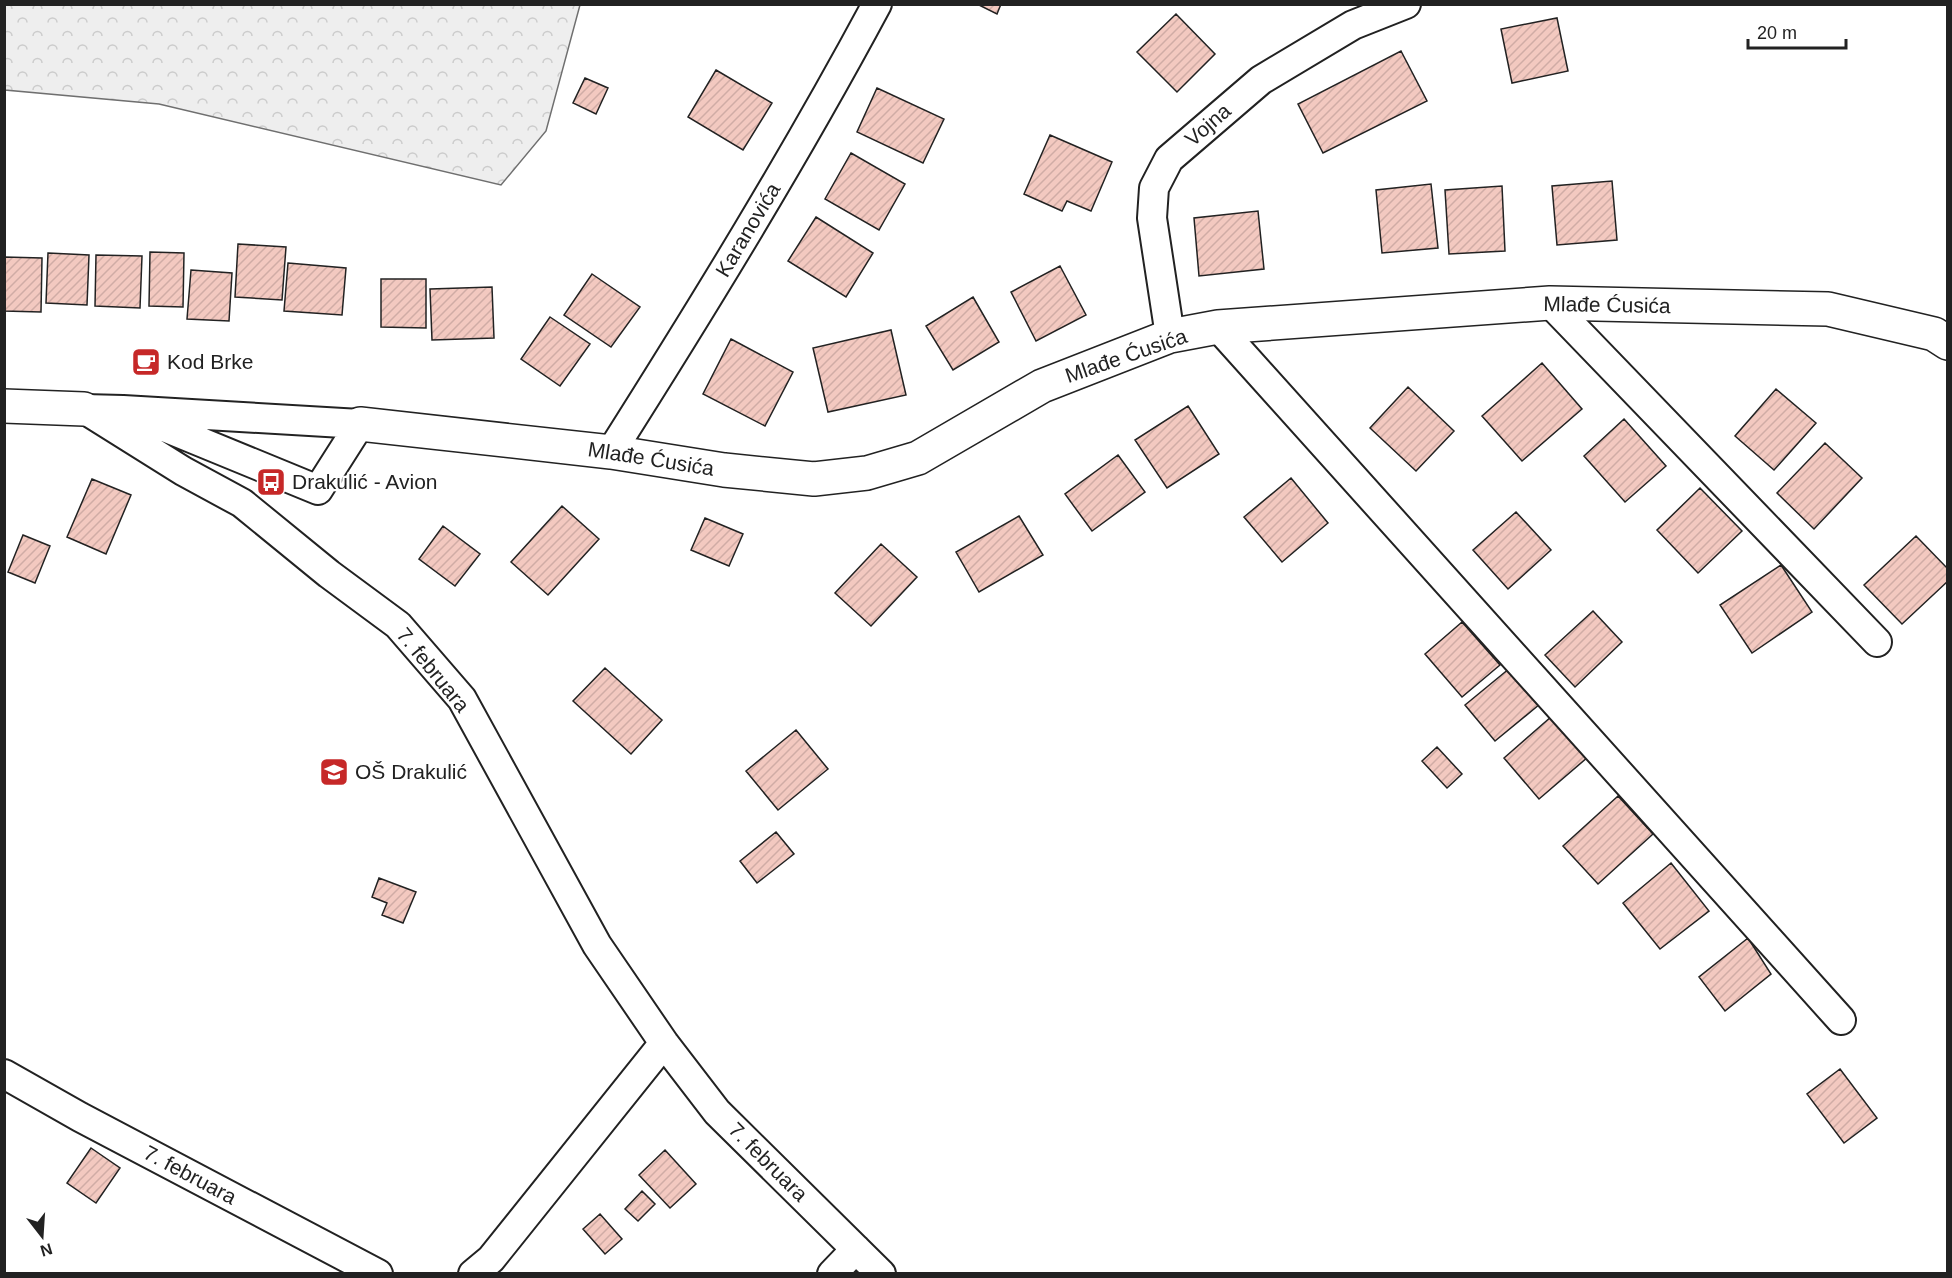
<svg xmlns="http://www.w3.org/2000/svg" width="1952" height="1278" viewBox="0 0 1952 1278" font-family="Arial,sans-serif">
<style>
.forest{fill:url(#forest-crowns);stroke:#6f6f6f;stroke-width:1.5}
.building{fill:url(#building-hatch);stroke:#222;stroke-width:1.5}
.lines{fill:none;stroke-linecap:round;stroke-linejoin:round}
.street-casing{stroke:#222;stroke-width:32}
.secondary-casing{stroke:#222;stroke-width:36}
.street{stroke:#fff;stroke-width:28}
.secondary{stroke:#fff;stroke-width:33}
.labels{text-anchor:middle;stroke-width:4.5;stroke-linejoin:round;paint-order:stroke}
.street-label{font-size:21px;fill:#222;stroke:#fff}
.poi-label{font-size:21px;fill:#222;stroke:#fff;text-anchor:start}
</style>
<defs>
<pattern id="forest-crowns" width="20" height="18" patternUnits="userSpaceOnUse" patternTransform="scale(1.5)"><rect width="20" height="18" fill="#eee"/><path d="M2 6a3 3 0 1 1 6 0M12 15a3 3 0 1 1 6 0" fill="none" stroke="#ccc"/></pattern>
<pattern id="building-hatch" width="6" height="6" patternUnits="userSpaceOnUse" patternTransform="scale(1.5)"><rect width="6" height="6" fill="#f3c9c0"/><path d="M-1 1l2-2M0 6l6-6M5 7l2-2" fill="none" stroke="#d0aca5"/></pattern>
</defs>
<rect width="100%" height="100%" fill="#fff"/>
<path class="forest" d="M 5,4 L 580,4 L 580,5 L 546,131 L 501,185 L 159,104 L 5,90 Z"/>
<path class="building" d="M 977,4 L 1001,4 L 997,14 Z
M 1176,14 L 1215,54 L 1177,92 L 1137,52 Z
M 1557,18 L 1568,71 L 1512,83 L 1501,29 Z
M 1401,51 L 1427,101 L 1323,153 L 1298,104 Z
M 716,70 L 772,103 L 743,150 L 688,117 Z
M 585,78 L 608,88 L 596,114 L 573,103 Z
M 877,88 L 944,119 L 923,163 L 857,132 Z
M 1050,135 L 1112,162 L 1091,211 L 1067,201 L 1062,211 L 1024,194 Z
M 851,153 L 905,184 L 879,230 L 825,199 Z
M 1612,181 L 1617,240 L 1557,245 L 1552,186 Z
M 1431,184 L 1438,248 L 1382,253 L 1376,190 Z
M 1502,186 L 1505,251 L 1449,254 L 1445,190 Z
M 1258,211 L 1264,269 L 1199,276 L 1194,218 Z
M 816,217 L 873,253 L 846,297 L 788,261 Z
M 238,244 L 286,247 L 282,300 L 235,297 Z
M 150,252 L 184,253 L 183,307 L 149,306 Z
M 48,253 L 89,255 L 87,305 L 46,303 Z
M 96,255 L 142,256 L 140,308 L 95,306 Z
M 4,257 L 42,258 L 41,312 L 4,311 Z
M 288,263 L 346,268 L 342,315 L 284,311 Z
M 1060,266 L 1086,315 L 1036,341 L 1011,292 Z
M 191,270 L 232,273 L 229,321 L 187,319 Z
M 592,274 L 640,307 L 611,347 L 564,315 Z
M 381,279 L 426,279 L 426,328 L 381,327 Z
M 492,287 L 494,338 L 432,340 L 430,289 Z
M 973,297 L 999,342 L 953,370 L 926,326 Z
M 550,317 L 590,344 L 560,386 L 521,359 Z
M 891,330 L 906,395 L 828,412 L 813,348 Z
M 731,339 L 793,372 L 765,426 L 703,394 Z
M 1542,363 L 1582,409 L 1522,461 L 1482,416 Z
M 1408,387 L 1454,431 L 1416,471 L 1370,428 Z
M 1776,389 L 1816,423 L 1774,470 L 1735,436 Z
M 1188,406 L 1219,454 L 1167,488 L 1135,440 Z
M 1624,419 L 1666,466 L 1625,502 L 1584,456 Z
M 1825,443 L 1862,478 L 1814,529 L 1777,493 Z
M 1118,455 L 1145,492 L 1092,531 L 1065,494 Z
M 1291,478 L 1328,523 L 1282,562 L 1244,517 Z
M 92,479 L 131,495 L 106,554 L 67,537 Z
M 1700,488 L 1742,531 L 1698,573 L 1657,530 Z
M 562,506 L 599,539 L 548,595 L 511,562 Z
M 1516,512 L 1551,550 L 1508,589 L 1473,550 Z
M 1019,516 L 1043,555 L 979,592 L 956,552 Z
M 705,518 L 743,534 L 729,566 L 691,550 Z
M 443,526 L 480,554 L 455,586 L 419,559 Z
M 23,535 L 50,546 L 35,583 L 8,572 Z
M 1916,536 L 1948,569 L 1948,581 L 1902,624 L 1864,585 Z
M 881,544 L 917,577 L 871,626 L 835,593 Z
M 1781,565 L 1812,612 L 1752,653 L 1720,605 Z
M 1593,611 L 1622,642 L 1575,687 L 1545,655 Z
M 1462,622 L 1500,665 L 1462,697 L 1425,654 Z
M 605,668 L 662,720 L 631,754 L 573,701 Z
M 1510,668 L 1540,704 L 1495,741 L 1465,705 Z
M 1552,716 L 1588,757 L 1539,799 L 1504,758 Z
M 796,730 L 828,769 L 778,810 L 746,771 Z
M 1437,747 L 1462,774 L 1447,788 L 1422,761 Z
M 1618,796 L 1653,834 L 1598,884 L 1563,846 Z
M 776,832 L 794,854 L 757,883 L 740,861 Z
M 1671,863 L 1709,911 L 1660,949 L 1623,903 Z
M 379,878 L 416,892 L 403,923 L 382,915 L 387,903 L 372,897 Z
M 1748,938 L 1771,974 L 1725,1011 L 1699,977 Z
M 1840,1069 L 1877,1118 L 1844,1143 L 1807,1094 Z
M 91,1148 L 120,1168 L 96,1203 L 67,1183 Z
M 665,1150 L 696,1184 L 670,1208 L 639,1175 Z
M 642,1191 L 655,1204 L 638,1221 L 625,1209 Z
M 600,1214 L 622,1239 L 605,1254 L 583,1229 Z"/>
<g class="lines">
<g class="street-casing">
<path id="street" d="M 1550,303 L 1877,642
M 1218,327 L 1841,1020
M 1170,336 L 1152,218 L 1154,188 L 1169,159 L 1261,80 L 1353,25 L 1406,4
M 84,409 L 183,471 L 242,503 L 329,574 L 398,625 L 462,699 L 597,945 L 664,1043 L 717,1112 L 881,1274
M 84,409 L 123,410 L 360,424 L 318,490 L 123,410
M 611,452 C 704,305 795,157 877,4
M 4,1074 L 80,1117 L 378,1274
M 473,1274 L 491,1259 L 664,1043
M 832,1274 L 856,1249"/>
</g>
<g class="secondary-casing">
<path id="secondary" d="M 4,406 L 84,409
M 360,424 L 611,452 L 724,470 L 814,479 L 867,473 L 918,458 L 1042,386 L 1170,336 L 1218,327 L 1550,303 L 1828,309 L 1934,334 L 1948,343"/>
</g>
<use href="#street" class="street"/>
<use href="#secondary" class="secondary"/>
</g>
<defs>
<g id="cafe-square" transform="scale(1.5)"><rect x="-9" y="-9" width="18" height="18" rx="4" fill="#c62828" stroke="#fff"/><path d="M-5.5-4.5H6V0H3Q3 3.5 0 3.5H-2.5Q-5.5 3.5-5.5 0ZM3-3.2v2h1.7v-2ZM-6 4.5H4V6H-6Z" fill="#fff"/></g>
<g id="bus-square" transform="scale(1.5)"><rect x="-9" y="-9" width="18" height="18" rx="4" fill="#c62828" stroke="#fff"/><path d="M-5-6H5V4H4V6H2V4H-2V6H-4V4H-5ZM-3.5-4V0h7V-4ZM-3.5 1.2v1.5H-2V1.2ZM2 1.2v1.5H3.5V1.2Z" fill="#fff"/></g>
<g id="school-square" transform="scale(1.5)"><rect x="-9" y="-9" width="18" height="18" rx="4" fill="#c62828" stroke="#fff"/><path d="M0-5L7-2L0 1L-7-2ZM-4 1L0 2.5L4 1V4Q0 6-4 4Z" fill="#fff"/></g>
</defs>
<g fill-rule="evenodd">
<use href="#cafe-square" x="146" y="362"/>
<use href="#bus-square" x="271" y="482"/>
<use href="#school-square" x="334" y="772"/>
</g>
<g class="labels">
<g class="street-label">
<text transform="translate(1208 125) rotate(-41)" y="7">Vojna</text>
<text transform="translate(748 230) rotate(-59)" y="7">Karanovića</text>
<text transform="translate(1607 305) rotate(1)" y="7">Mlađe Ćusića</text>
<text transform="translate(1126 356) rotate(-19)" y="7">Mlađe Ćusića</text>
<text transform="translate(651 459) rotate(9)" y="7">Mlađe Ćusića</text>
<text transform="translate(433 670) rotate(51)" y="7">7. februara</text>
<text transform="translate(768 1162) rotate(45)" y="7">7. februara</text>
<text transform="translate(190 1175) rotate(28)" y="7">7. februara</text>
</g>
<g class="poi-label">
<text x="167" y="369">Kod Brke</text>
<text x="292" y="489">Drakulić - Avion</text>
<text x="355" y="779">OŠ Drakulić</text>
</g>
</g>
<rect width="1952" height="1278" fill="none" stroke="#222222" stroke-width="12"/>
<g transform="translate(42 1236) rotate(163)" stroke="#ffffff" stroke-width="4.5" paint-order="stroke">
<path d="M0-4.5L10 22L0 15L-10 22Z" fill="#222222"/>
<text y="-9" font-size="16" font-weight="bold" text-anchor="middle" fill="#222222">N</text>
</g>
<path d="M1748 39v9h98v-9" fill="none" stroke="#222222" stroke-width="3"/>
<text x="1757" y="39" font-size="18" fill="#222222" stroke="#ffffff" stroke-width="4.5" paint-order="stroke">20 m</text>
</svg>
